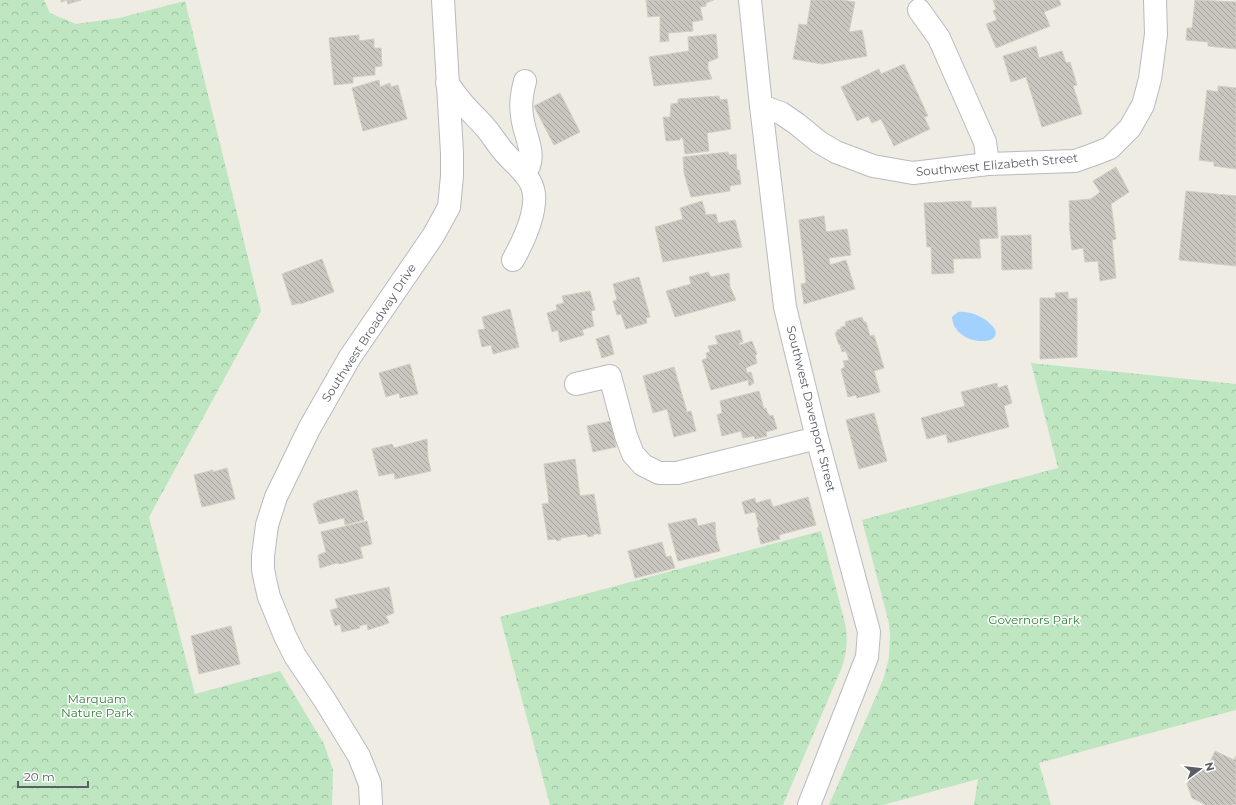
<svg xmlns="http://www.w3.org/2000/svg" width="1236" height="805" viewBox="0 0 1236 805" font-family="Montserrat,sans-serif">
	<defs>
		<pattern id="forest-crowns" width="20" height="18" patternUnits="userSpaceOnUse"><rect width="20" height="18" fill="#bee6c1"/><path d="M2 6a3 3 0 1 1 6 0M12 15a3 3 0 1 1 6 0" fill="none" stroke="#9dbea0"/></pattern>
		<pattern id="building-back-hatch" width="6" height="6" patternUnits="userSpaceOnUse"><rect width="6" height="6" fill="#c9c6c0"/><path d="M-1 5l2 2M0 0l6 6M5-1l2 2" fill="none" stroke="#a6a4a0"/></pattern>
	</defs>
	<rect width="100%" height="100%" fill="#eeece3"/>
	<!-- forest -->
	<g fill="url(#forest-crowns)">
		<polygon points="0,0 44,0 50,13 76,24 119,18 185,1 261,311 149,517 195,694 280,671 324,744 333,770 332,805 0,805"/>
		<polygon points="1031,363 1236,384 1236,710 1039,763 1051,805 974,805 978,779 883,805 829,805 883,680 889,658 890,634 889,623 862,520 1058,468"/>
		<path d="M 821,531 L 845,623 C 848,638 847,652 842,667 L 783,805 L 550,805 L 500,617 Z"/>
	</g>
	<!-- water -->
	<path fill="#a2d0ff" d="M 958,312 C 968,311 979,315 987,321 C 989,323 992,325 994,328 C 1006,347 954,347 952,317 Z"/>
	<!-- building -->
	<g fill="url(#building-back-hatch)" stroke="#d3cec1">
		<polygon points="61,0 81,0 68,4 67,0 61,2"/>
		<polygon points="646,0 714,0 706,3 706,6 700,7 703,20 692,22 693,31 668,33 669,41 660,42 660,16 648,17"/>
		<polygon points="811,0 841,0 855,2 849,32 862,30 867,56 822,64 793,59 799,24 807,25"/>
		<polygon points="993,0 1059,0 1061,5 1044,12 1050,26 996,48 986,24 997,20 993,11 996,9"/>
		<polygon points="1195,0 1236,2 1236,49 1208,46 1208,42 1186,40 1187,28 1192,28"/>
		<polygon points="716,34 718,58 708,62 708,69 712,79 654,86 649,57 689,51 688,37"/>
		<polygon points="359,35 359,41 374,39 374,48 381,48 382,66 375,67 375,75 353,77 353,83 334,85 329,38"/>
		<polygon points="1036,46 1039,58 1062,51 1066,63 1070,62 1077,85 1073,86 1082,114 1042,127 1026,77 1011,82 1003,56"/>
		<polygon points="904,64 928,116 924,117 930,129 894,146 881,119 872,123 868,116 857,121 841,87 879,69 881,74"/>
		<polygon points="379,80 380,87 390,83 391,87 398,85 407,119 363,131 352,88"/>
		<polygon points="1218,86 1236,88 1236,169 1214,166 1214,162 1199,160 1207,90 1218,92"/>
		<polygon points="560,93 580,132 554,145 534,106"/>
		<polygon points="719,96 720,100 727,99 731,129 707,133 709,151 685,154 683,138 680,138 680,140 666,141 663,117 670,117 671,104 678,103 678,99"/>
		<polygon points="728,152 729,155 736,154 737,170 739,170 741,184 730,186 730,191 691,197 684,173 683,157"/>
		<polygon points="1116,167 1129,192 1111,204 1116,239 1112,240 1116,278 1100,281 1098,261 1085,262 1083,248 1072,250 1069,223 1070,223 1069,201 1091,199 1100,192 1093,181"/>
		<polygon points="1186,191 1236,196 1236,266 1179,260"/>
		<polygon points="702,201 706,215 716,214 718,223 735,220 742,247 663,262 655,227 683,219 680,208"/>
		<polygon points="971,201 971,208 996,207 998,238 979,239 981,258 953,259 954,273 932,274 931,247 927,247 924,203"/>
		<polygon points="824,216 826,232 847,229 851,255 829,258 830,265 846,260 855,289 804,304 801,284 806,283 799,220"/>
		<polygon points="1031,235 1032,269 1002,270 1001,236"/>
		<polygon points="322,259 334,292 300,304 300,303 292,305 282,274"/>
		<polygon points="708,272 711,277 729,273 730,287 736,300 675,317 666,291 691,284 689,277"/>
		<polygon points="639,277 650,317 646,318 647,323 626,329 621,314 617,315 613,301 617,300 613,284"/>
		<polygon points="590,291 595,310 591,311 594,326 582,330 584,335 560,342 558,330 552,332 547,313 557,310 556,305 564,303 562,296"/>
		<polygon points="1068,292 1068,299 1077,298 1077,357 1040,359 1040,298 1056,298 1055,293"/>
		<polygon points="510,309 519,347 493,354 491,345 482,347 478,330 485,329 482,317"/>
		<polygon points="862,317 864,322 866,322 870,336 874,335 884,368 874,371 880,392 857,398 856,395 848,397 841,369 845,367 843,361 849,360 846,351 842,352 840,344 839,345 835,333 837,332 837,330 841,329 841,327 846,326 845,322"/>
		<polygon points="740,330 743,342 739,343 740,345 752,341 757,354 755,355 757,363 746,368 747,373 751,372 754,383 749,386 748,380 711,390 702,360 707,358 706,353 710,352 708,346 718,344 715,336"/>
		<polygon points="609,335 614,354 602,358 596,339"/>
		<polygon points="410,364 418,394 400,398 399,393 386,397 379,373"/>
		<polygon points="674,367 687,412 691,411 696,431 674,437 667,409 653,413 643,376"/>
		<polygon points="997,383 998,388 1007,385 1012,403 1004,406 1009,427 948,443 946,434 927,439 921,418 965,406 961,392"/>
		<polygon points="759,391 764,409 766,408 767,412 770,416 773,415 777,429 766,432 767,436 755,439 754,436 743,438 741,431 722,436 717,415 722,413 720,401"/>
		<polygon points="874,413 887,461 859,469 846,420"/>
		<polygon points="611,421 616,447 593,452 587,426"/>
		<polygon points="427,439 428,458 431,471 395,479 394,473 379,476 372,449 392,444 394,448"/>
		<polygon points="575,459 580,496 594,494 601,534 594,534 593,536 588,537 586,534 561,538 561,540 557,541 555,539 548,540 542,504 549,503 544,464"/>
		<polygon points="227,468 235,499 202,507 194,475 213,470 213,472"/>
		<polygon points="357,490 364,520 345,525 344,518 319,524 313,504 317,502 317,501"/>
		<polygon points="808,497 816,525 779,535 780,539 761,544 757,528 759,527 755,512 745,514 742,502 755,498 756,503 770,499 773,507"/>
		<polygon points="696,518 698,526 715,522 716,537 720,551 678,561 668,524"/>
		<polygon points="367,521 372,544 360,547 363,558 340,564 337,563 320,568 318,555 326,552 321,532"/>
		<polygon points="662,542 666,557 671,556 675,568 635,578 628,551"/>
		<polygon points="389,587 394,613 386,616 389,623 368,630 367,624 359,626 360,628 342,632 340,624 335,626 330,610 338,608 335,599"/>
		<polygon points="231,626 240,664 199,674 191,636"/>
		<polygon points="1215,751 1234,760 1236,756 1236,805 1206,805 1192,798 1187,784 1196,766 1206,771"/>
	</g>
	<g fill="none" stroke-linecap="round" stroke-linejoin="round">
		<defs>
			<g id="minor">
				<polyline points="750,0 761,106 785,307 817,438 869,632 867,657 809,805"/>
				<polyline points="919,10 939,38 985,142 988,164"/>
				<path d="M 447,83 C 452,89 456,95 460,100 C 468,110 477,118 485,127 C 492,135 497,144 504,152 C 515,165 532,176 534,194 C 536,215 523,242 513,260"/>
				<polyline points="761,106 781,113 797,124 819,142 836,152 873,166 913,173 988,164 1075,161 1092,155 1110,148 1130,128 1143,105 1150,79 1156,34 1155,0"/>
				<path d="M 523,170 L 529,166 C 535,150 523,132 522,115 C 520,103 522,92 525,81"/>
				<polyline points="576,384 610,376 626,436 633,454 643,465 659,473 677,473 817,438"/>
				<polyline points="371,805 370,784 359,756 324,699 295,656 285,636 269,597 265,580 263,569 263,556 267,525 276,497 309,429 350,357 433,236 449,207 452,176 452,153 443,0"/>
			</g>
		</defs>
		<!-- minor casing -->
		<use href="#minor" stroke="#b8babf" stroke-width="24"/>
		<!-- minor -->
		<use href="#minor" stroke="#fff" stroke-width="22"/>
	</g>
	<g text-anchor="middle" stroke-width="3" stroke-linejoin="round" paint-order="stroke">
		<!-- street labels -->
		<g font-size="12" fill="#5b5e64" stroke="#fff">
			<text transform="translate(997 165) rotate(-5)" y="4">Southwest Elizabeth Street</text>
			<text transform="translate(369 333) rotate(-57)" y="4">Southwest Broadway Drive</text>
			<text transform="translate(811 409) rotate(76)" y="4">Southwest Davenport Street</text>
		</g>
		<!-- park labels -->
		<g font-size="12" fill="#32843c" stroke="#fff">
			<text x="1034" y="624">Governors Park</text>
			<text x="97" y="703">Marquam<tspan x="97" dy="14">Nature Park</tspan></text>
		</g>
	</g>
	<!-- north arrow -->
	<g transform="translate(1200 769) rotate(75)" stroke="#ffffff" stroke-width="3" paint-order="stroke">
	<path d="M0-3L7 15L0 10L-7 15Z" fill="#5b5e64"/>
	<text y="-6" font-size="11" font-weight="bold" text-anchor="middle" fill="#5b5e64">N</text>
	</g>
	<!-- scale -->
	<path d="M18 781v6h70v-6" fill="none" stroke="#5b5e64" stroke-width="2"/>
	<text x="24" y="781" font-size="12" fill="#5b5e64" stroke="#ffffff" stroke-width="3" paint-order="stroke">20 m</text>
</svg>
